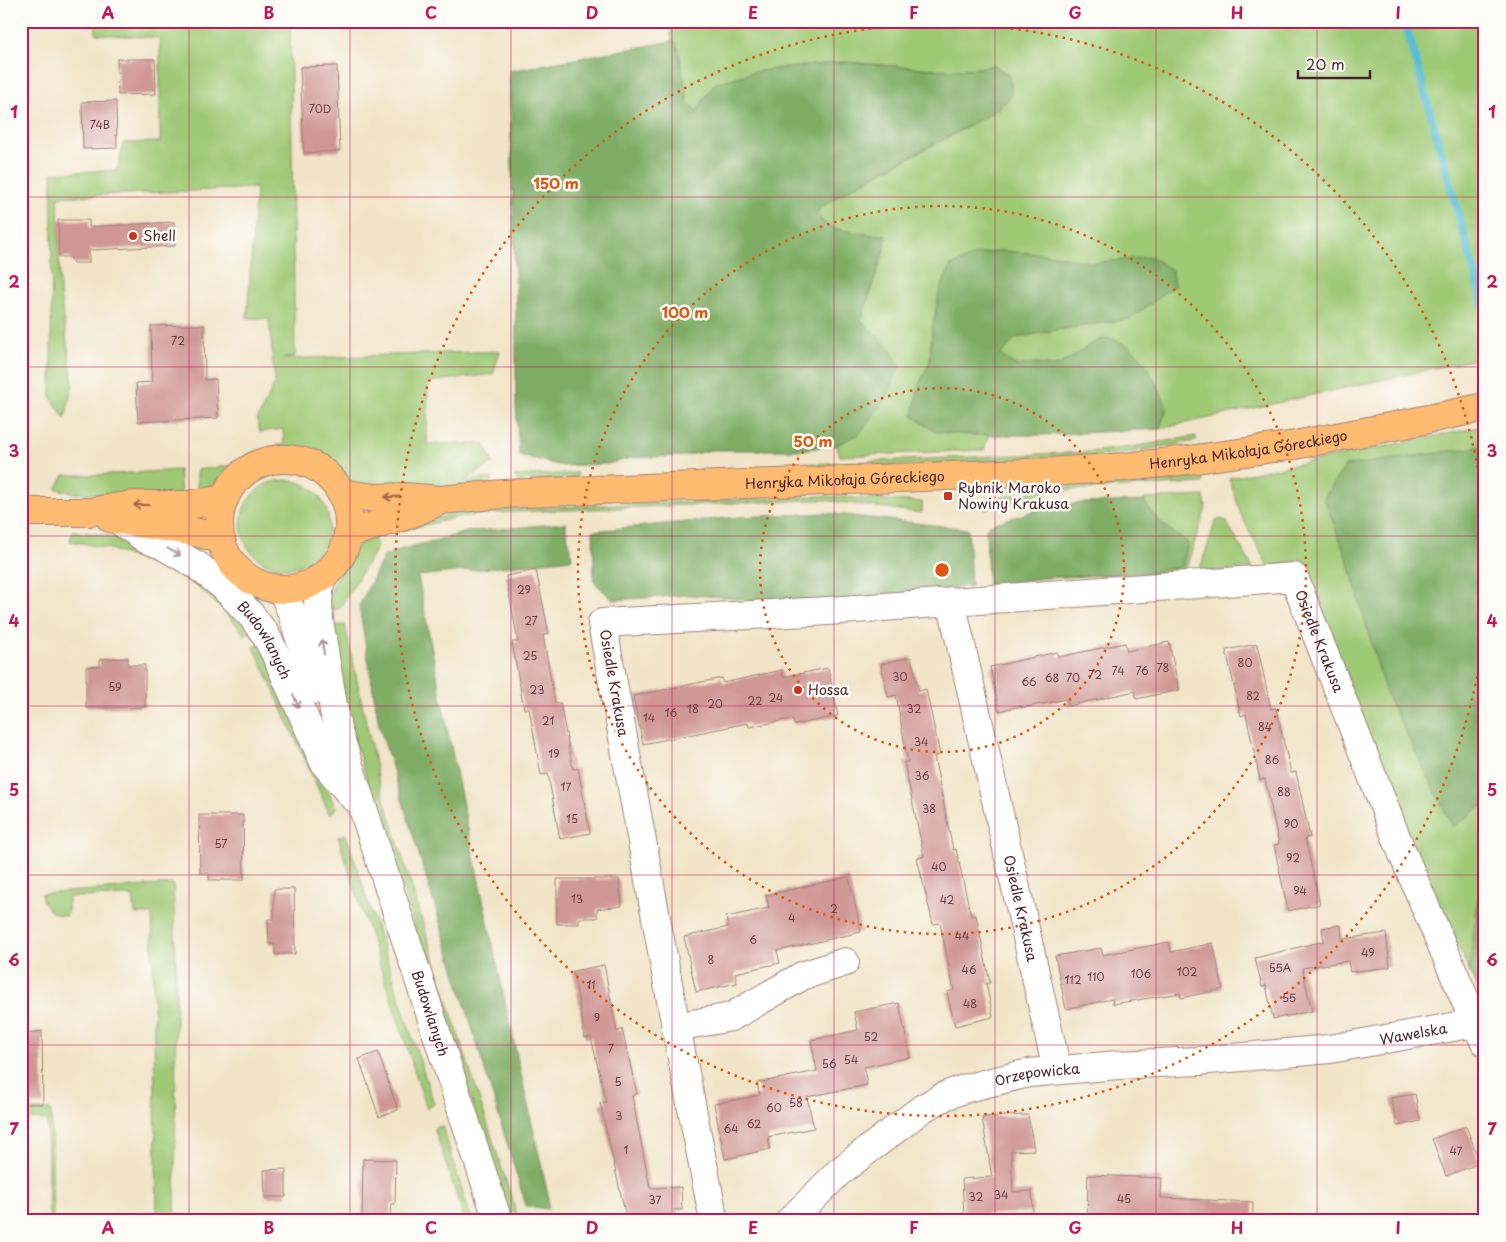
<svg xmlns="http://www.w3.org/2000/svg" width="1506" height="1242" viewBox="0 0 1506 1242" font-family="'Playpen Sans',sans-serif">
	<rect width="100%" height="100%" fill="#fdfcf7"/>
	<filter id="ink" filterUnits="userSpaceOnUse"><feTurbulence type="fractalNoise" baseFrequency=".02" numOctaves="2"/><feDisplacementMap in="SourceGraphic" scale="10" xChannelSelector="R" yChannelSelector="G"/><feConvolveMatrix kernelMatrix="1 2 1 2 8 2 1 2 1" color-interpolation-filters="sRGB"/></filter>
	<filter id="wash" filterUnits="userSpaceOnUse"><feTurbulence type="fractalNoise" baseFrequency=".0096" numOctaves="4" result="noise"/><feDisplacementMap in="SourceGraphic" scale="20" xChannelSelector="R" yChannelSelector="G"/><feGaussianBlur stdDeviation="1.12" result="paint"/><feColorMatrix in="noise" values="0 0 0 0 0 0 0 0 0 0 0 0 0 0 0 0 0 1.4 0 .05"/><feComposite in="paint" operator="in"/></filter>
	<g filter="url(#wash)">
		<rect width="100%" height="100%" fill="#f1e4c8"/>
		<!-- green -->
		<g fill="#9fc975" stroke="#747450">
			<polygon points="95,21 290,21 295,356 283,359 500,351 493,374 428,382 427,444 484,444 493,463 464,481 493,478 491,483 439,488 359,486 342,477 328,464 315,457 308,454 286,450 277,445 284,445 283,429 260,432 257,420 275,383 269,319 247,318 256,188 58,197 60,294 73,383 65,419 51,397 52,173 118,170 123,143 160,142 160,38 96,34"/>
			<polygon points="669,21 1485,21 1485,357 1159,429 1167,408 1091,344 1077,355 1056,366 1036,364 1016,366 1000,355 1016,338 1050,331 1151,257 1093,263 1054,255 1000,251 976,255 951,266 940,289 932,330 930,362 919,385 970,435 989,434 984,450 840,456 836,445 859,434 890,350 861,320 884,250 886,236 868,235 841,230 825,225 812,203 826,204 851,188 969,126 994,65 979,68 945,70 844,62 775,69 754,72 714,84 697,111 688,103 677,44 672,41"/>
			<polygon points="1485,426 1485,1006 1385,780 1307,571 1298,562 1268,566 1242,517 1229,478"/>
			<polygon points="1196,436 1196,441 1132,452 1090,457 809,469 808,464 1089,452 1132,447"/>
			<polygon points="235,465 235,470 215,488 197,495 197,470"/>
			<polygon points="179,470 181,497 157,497 74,493 56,489 64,475 96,475"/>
			<polygon points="577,473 577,478 517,481 514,476"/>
			<polygon points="1202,478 1203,483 1047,491 985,510 985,500 1000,498 1051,487"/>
			<circle cx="285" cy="524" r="44"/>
			<polygon points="822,496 922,502 922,513 824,500 812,500 495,513 458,517 396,532 396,528 458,513 483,510"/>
			<path d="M 1204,496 L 1206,508 L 1184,574 L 1148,578 L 1146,573 L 1182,567 L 1188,544 C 1174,533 1149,517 1144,499 Z"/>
			<polygon points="1216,520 1225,520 1253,568 1199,572"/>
			<polygon points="73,531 102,535 129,541 174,560 166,569 107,548 70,541"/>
			<polygon points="374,535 377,547 339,609 327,610 334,582 338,575 359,545"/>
			<polygon points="186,568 252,629 245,635 226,613 198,587 180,577"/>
			<polygon points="345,625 379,782 441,981 519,1221 511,1221 346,715 326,626"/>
			<polygon points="260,643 336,808 330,815 254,647"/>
			<polygon points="346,834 434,1104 427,1109 338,837"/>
			<path d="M 173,884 L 176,963 L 175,1221 L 157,1221 L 152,914 L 135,914 L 133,896 L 68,897 L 68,913 L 66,916 C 52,915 43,907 41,894 Z"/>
			<polygon points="30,1110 50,1110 51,1111 53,1221 49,1221 47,1120 30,1119"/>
			<polygon points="442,1126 472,1221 465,1221 434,1128"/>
		</g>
		<!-- forest -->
		<g fill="#7fad66" stroke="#646648">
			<path d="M 672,41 L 677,44 L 688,103 L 697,111 L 714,84 L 754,72 L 775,69 L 844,62 L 945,70 L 979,68 L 994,65 L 1010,76 L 1012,96 L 994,112 L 851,188 L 826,204 L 815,213 C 818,216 822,222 826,225 C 838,232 872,235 886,235 L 884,250 L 861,320 L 890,350 L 900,365 L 887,397 L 859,434 L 836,445 L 800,450 L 712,450 L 684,456 L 631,458 L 607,464 L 562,466 L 519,455 L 516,404 L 516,306 L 509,71 Z"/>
			<path d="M 1000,251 L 1054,255 L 1093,263 L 1151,257 L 1172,270 L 1174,286 L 1130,319 L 1050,331 L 1016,338 L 1000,355 L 1016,366 C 1022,365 1029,364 1035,364 C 1042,364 1051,368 1058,365 C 1075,358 1087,343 1104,339 C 1108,338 1111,339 1115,340 C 1144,349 1156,383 1167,408 L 1159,429 L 1043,435 L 970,435 L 935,432 L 913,416 L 919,385 L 930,362 L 932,331 L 940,289 L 951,266 L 976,255 Z"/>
			<polygon points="1485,446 1485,804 1453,827 1385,691 1349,564 1324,498 1345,466"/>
			<path d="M 1144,501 C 1153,520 1172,531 1188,543 L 1182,567 L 1148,573 L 1045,578 L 988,585 L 986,528 L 992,524 L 1050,506 L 1083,503 Z"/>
			<polygon points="826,513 968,529 971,586 834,602 766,603 723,597 690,595 613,600 594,582 593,531 738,517"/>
			<path d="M 565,523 L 572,559 L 418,576 C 456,783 502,989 548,1195 L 548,1209 L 526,1206 L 442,929 L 379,725 L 359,606 L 384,556 L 402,549 L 467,532 Z"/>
			<polygon points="1485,881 1485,1006 1469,971 1478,899"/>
		</g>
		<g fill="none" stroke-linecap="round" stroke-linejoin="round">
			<!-- stream -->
			<polyline stroke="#58c0d6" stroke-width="8" points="1405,21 1485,310"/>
		</g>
		<g id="blocks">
			<!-- building -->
			<g fill="#d09895">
				<polygon points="117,59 155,59 156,94 118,95"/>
				<polygon points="337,66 340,151 304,153 300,67"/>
				<polygon points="116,101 117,148 83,149 82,102"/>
				<polygon points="58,220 89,220 89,227 174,222 175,246 89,250 89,263 73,263 70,257 59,257"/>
				<polygon points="204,325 205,380 216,379 218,418 138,422 136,383 152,382 151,326"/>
				<polygon points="536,570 549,634 543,635 555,703 560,703 573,769 578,768 590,833 560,839 548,774 541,775 529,708 524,709 512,642 518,642 506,576"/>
				<polygon points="1169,642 1179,690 1136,699 1135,691 1068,706 1067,699 1021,708 1021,706 999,711 990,667 1057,652 1058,657 1125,643 1127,651"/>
				<polygon points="1257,644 1271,709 1276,708 1291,773 1296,772 1310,837 1305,838 1320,904 1288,911 1274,845 1279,844 1265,779 1260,780 1246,714 1241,716 1226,650"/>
				<polygon points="911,657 919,691 926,689 940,755 934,756 953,850 956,849 971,916 976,915 990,983 986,983 993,1017 955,1026 947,992 954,990 940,923 933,924 917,858 924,856 904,762 908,762 896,695 888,697 881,664"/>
				<polygon points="128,658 128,665 145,665 145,707 86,708 86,667 100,666 100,659"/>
				<polygon points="828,668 838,716 794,725 792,719 749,727 748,723 643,744 633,696 722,678 723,683 782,670 783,677"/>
				<polygon points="199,815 243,815 244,880 209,880 209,873 200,873"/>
				<polygon points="849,877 861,932 777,951 780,963 735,973 737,983 696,992 684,937 728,927 726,917 769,908 766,895"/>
				<polygon points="557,879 619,879 622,906 597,909 597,918 579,918 579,924 557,924"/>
				<polygon points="274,889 294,889 295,954 275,954 275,944 269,944 268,919 274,919"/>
				<polygon points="1341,925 1342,939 1386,933 1390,967 1350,972 1348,961 1302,968 1312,1011 1273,1019 1266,985 1262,987 1255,958 1324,941 1322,928"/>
				<polygon points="1169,942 1171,952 1213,943 1223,989 1181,998 1180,993 1113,1004 1112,999 1066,1009 1055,956 1101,948 1103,955"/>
				<polygon points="604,965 617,1032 622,1029 637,1094 632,1096 650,1188 681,1187 682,1210 674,1210 674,1221 627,1221 600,1103 606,1102 591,1037 585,1038 573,971"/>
				<polygon points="899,1003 910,1057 864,1067 867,1085 807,1097 814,1128 768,1137 770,1149 725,1159 714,1104 760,1095 757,1083 817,1071 811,1040 858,1030 854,1012"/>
				<polygon points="42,1031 43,1104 21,1104 21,1034"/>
				<polygon points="378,1052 398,1110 379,1117 359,1059"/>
				<polygon points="1415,1094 1420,1121 1397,1126 1391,1098"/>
				<polygon points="1028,1115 1034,1150 1011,1151 1013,1192 1032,1191 1033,1212 964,1216 962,1179 992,1177 982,1117"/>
				<polygon points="1466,1126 1480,1163 1446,1176 1432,1139"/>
				<polygon points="363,1159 396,1160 395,1204 391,1204 390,1221 362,1221"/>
				<polygon points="286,1169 286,1197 265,1197 264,1170"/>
				<polygon points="1088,1175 1162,1178 1161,1198 1253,1202 1253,1221 1087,1221"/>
			</g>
		</g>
	</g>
	<g filter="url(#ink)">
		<use href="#blocks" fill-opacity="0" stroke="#9e827a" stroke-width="1"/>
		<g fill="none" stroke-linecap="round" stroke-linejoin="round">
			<defs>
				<g id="minor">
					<path id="s1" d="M 117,519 L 146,539 L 162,545 L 198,566 L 223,586 L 251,615 L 265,634 L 275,653 L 325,764 L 353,797"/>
					<path id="s2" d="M 321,578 L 318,600 L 319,620 L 337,729 L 498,1221"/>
					<polyline points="282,589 292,613 316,690"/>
					<path id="s3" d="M 951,601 L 1057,1070"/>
					<polyline points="676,1027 731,1017 802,976 845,962"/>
					<path id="s4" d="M 714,1221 L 676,1027 L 602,623 L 828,611 L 1294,577 L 1402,852 L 1475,1023"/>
					<path id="s5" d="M 790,1221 L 839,1172 L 923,1108 L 947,1095 L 967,1088 L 1029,1073 L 1118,1065 L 1198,1061 L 1330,1049 L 1475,1023 L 1485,1042"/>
				</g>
				<g id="major">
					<circle cx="284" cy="524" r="65"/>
					<path id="s6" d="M 341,493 L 374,498 L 405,497 L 440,500 L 504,494 L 571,491 L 1049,472 L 1125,467 L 1189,460 L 1295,445 L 1400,425 L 1485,407"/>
					<polyline points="21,512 89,512 132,505 188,505 224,499"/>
					<path d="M 110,518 C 147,527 185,526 221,540"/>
					<polyline points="348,534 408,515 439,501"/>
				</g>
			</defs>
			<!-- minor casing -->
			<use href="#minor" stroke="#9e827a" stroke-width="30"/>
			<!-- major casing -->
			<use href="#major" stroke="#9e827a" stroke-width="30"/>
			<!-- minor -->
			<use href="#minor" stroke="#fff" stroke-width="28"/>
			<!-- major -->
			<use href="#major" stroke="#febb71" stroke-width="28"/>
		</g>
		<!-- one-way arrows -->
		<defs><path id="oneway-shaft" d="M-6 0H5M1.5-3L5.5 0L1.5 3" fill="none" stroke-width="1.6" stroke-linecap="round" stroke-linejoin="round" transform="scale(1.25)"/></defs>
		<g stroke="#9b654a">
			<use href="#oneway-shaft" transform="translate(392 497) rotate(177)"/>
			<use href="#oneway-shaft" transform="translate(141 505) rotate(-180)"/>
		</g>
		<g stroke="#ae9aa0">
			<use href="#oneway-shaft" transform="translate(174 552) rotate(28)"/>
			<use href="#oneway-shaft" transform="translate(323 647) rotate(-98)"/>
			<use href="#oneway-shaft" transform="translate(296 701) rotate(67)"/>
		</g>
	</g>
	<!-- grid -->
	<path fill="none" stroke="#c2185b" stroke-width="1" stroke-opacity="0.55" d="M 189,21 L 189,1221M 350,21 L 350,1221M 511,21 L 511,1221M 672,21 L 672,1221M 834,21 L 834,1221M 995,21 L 995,1221M 1156,21 L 1156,1221M 1317,21 L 1317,1221M 21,197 L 1485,197M 21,367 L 1485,367M 21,536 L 1485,536M 21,706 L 1485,706M 21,875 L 1485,875M 21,1045 L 1485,1045"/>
	<!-- distance rings -->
	<g fill="none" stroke="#e0560e" stroke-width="2.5" stroke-dasharray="2.5 5">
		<circle cx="942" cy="570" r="182"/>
		<circle cx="942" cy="570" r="364"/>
		<path d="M1484 632A546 546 0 1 1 1484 508"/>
	</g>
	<!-- markers -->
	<g fill="#c8321e" stroke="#fdfcf7" stroke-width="2">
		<circle cx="133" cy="236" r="5"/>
		<rect x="943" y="491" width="10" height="10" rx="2.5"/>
		<circle cx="798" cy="690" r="5"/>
	</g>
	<g text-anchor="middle" stroke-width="5" stroke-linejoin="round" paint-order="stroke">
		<!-- number labels -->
		<g font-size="11" fill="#6c3d46">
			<text x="320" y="113">70D</text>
			<text x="100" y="129">74B</text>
			<text x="178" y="345">72</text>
			<text x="524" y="594">29</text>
			<text x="531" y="625">27</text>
			<text x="530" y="660">25</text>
			<text x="1245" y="667">80</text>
			<text x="1163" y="672">78</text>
			<text x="1118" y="675">74</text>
			<text x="1142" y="675">76</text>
			<text x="1095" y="679">72</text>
			<text x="900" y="681">30</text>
			<text x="1052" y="682">68</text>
			<text x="1073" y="682">70</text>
			<text x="1029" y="686">66</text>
			<text x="115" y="691">59</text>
			<text x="537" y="694">23</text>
			<text x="1253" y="700">82</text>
			<text x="776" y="702">24</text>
			<text x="755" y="705">22</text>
			<text x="715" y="708">20</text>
			<text x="693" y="713">18</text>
			<text x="914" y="713">32</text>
			<text x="671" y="717">16</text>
			<text x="649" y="722">14</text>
			<text x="548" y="725">21</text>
			<text x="1265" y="731">84</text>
			<text x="921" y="746">34</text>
			<text x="554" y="758">19</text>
			<text x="1272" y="764">86</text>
			<text x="922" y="780">36</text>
			<text x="566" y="791">17</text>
			<text x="1284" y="796">88</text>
			<text x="929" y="813">38</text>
			<text x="572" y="823">15</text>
			<text x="1291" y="828">90</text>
			<text x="221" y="848">57</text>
			<text x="1293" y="862">92</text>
			<text x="939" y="871">40</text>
			<text x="1300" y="895">94</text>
			<text x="577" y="903">13</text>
			<text x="947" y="904">42</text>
			<text x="834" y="913">2</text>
			<text x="792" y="922">4</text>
			<text x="962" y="940">44</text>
			<text x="753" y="944">6</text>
			<text x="1368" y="957">49</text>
			<text x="711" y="964">8</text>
			<text x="1280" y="972">55A</text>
			<text x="969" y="974">46</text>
			<text x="1187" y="976">102</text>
			<text x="1141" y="978">106</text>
			<text x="1096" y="981">110</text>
			<text x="1073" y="984">112</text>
			<text x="591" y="989">11</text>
			<text x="1289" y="1002">55</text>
			<text x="970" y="1008">48</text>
			<text x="597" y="1022">9</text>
			<text x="871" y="1041">52</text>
			<text x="611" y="1053">7</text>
			<text x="851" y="1064">54</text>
			<text x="829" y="1068">56</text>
			<text x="618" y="1086">5</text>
			<text x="796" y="1107">58</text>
			<text x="774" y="1112">60</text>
			<text x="619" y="1120">3</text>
			<text x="754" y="1128">62</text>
			<text x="731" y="1133">64</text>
			<text x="626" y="1154">1</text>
			<text x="1456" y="1155">47</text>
			<text x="1001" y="1199">34</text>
			<text x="976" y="1201">32</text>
			<text x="1124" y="1203">45</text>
			<text x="655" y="1204">37</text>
		</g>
		<!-- poi labels -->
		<g font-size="14" fill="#4a1f2b" stroke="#fdfcf7" text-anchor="start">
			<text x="143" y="241">Shell</text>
			<text x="958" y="493">Rybnik Maroko<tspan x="958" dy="16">Nowiny Krakusa</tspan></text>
			<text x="808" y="695">Hossa</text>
		</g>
		<!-- street labels -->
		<g font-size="14" fill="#4a1f2b" stroke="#fdfcf7">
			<text dy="5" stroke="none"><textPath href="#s6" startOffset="910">Henryka Mikołaja Góreckiego</textPath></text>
			<text dy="5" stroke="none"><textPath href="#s6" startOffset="505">Henryka Mikołaja Góreckiego</textPath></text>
			<text dy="5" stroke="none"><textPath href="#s4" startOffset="1371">Osiedle Krakusa</textPath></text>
			<text dy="5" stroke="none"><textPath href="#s1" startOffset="195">Budowlanych</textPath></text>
			<text transform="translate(614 683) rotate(80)" y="5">Osiedle Krakusa</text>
			<text dy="5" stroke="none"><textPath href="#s3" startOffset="315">Osiedle Krakusa</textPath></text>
			<text dy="5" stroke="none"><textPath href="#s2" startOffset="452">Budowlanych</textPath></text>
			<text dy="5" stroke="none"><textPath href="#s5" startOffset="674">Wawelska</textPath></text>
			<text dy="5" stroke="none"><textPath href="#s5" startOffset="295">Orzepowicka</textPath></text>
		</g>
	</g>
	<circle cx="942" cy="570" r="8" fill="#e0560e" stroke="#fdfcf7" stroke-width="2.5"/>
	<g font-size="15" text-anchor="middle" font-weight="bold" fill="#e0560e" stroke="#fdfcf7" stroke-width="5" stroke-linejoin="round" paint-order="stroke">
		<text x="556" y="189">150 m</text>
		<text x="685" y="318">100 m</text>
		<text x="813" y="447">50 m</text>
	</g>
	<!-- margin -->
	<rect width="1506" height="1242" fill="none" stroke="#fdfcf7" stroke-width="55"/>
	<!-- scale -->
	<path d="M1298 70v8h72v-8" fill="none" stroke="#4a1f2b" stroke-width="2.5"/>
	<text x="1306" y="70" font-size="15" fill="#4a1f2b" stroke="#fdfcf7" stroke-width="4" paint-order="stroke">20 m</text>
	<rect x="28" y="28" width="1450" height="1186" fill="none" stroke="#c2185b" stroke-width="2"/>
	<g font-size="16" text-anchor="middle" font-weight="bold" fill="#c2185b">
		<text x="108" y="19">A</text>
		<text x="269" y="19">B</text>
		<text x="431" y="19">C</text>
		<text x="592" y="19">D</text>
		<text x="753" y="19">E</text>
		<text x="914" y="19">F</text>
		<text x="1075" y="19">G</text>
		<text x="1237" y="19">H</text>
		<text x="1398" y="19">I</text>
		<text x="14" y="118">1</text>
		<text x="1492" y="118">1</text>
		<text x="14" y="288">2</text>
		<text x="1492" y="288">2</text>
		<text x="14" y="457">3</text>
		<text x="1492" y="457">3</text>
		<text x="14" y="627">4</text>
		<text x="1492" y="627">4</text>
		<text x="14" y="796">5</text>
		<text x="1492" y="796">5</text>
		<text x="14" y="966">6</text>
		<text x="1492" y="966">6</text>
		<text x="14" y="1135">7</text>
		<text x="1492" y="1135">7</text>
		<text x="108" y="1234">A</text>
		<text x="269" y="1234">B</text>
		<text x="431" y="1234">C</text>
		<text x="592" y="1234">D</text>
		<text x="753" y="1234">E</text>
		<text x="914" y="1234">F</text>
		<text x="1075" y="1234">G</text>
		<text x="1237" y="1234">H</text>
		<text x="1398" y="1234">I</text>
	</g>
</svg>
